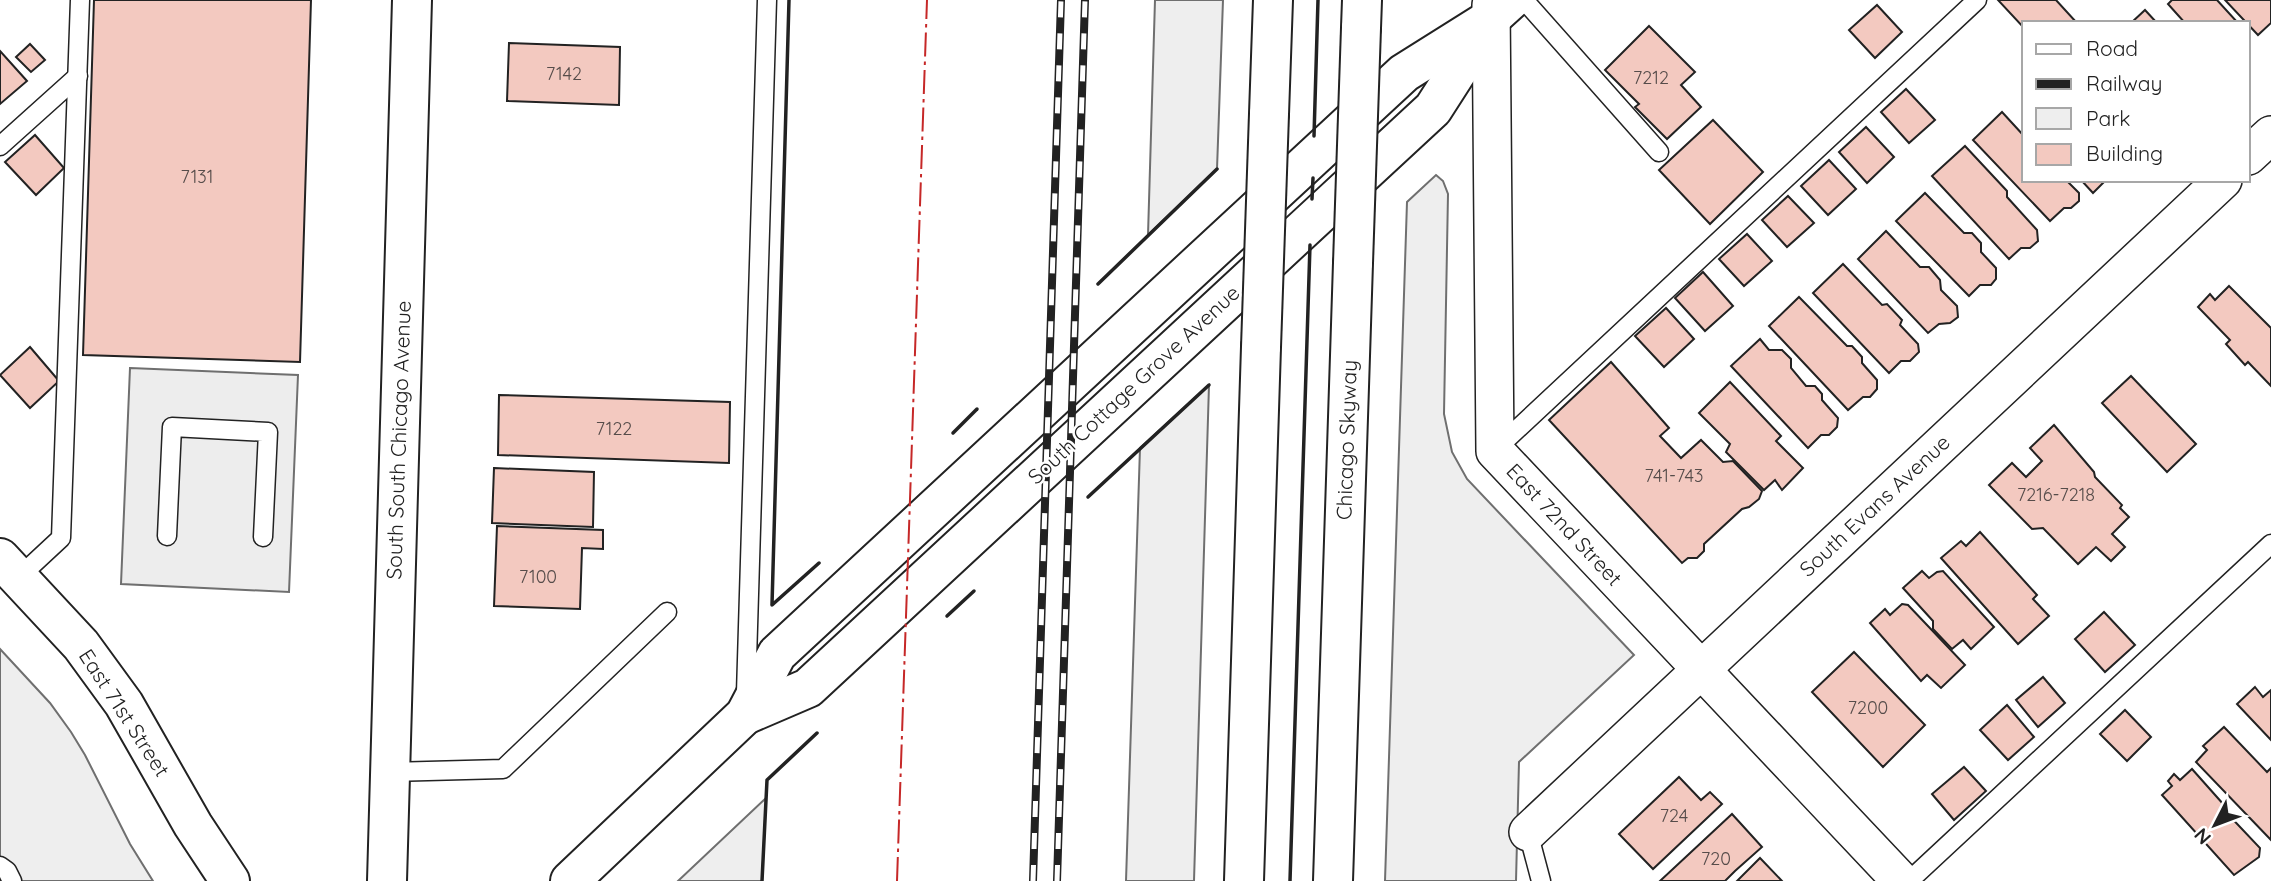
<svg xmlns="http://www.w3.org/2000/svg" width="2271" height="881" viewBox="0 0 2271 881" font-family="Quicksand,sans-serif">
	<rect width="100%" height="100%" fill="#fff"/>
	<!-- green -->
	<g fill="#eee" stroke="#6f6f6f" stroke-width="2">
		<polygon points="1155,0 1223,0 1217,169 1148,235"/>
		<polygon points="1436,175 1443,181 1448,194 1444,414 1452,452 1467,479 1634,655 1519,762 1516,881 1385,881 1407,202"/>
		<polygon points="1209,385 1194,881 1126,881 1140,448"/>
		<polygon points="0,649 50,703 71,732 85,755 130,844 153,881 0,881"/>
		<polygon points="766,798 762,881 678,881"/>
	</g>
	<!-- parking -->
	<polygon fill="#ededed" stroke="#6f6f6f" stroke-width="2" points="130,368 298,375 289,592 121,584"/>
	<!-- building -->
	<g fill="#f3c9c0" stroke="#222" stroke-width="2">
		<polygon points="94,0 311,0 300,362 83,355"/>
		<polygon points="1998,0 2056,0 2077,23 2024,23 2024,28"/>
		<polygon points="2172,0 2217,0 2238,23 2185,23 2168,4"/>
		<polygon points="2225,0 2271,0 2271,23 2258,35"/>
		<polygon points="1877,5 1902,32 1875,58 1849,30"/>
		<polygon points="2145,10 2157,23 2131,23"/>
		<polygon points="1649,26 1695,72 1681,85 1701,107 1667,139 1635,107 1639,104 1605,70"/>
		<polygon points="509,43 620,47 619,105 507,101"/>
		<polygon points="30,44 45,60 31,72 16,57"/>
		<polygon points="0,51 27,81 0,104"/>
		<polygon points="1906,89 1935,120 1909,143 1881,112"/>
		<polygon points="2002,112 2024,136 2024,180 2066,180 2079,193 2079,201 2071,208 2064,208 2050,221 1973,140"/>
		<polygon points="1713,120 1763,172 1710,224 1659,170"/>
		<polygon points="1866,127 1894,157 1867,183 1839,152"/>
		<polygon points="35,135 64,168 36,195 5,162"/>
		<polygon points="1965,146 2007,191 2007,197 2037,230 2038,241 2030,248 2021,248 2009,259 1932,176"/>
		<polygon points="1829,160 1856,189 1828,215 1801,186"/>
		<polygon points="2081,180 2106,180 2093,193"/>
		<polygon points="1925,193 1964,233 1972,233 1981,243 1981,252 1996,268 1996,279 1991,285 1980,285 1969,296 1896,221"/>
		<polygon points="1788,196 1814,223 1787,247 1762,220"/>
		<polygon points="1886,231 1920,267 1929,267 1940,280 1941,290 1957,306 1958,317 1950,323 1939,324 1928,333 1858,259"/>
		<polygon points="1747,234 1772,261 1744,286 1719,259"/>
		<polygon points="1843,264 1882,305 1887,304 1902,320 1900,325 1918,344 1919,352 1910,361 1901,361 1889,373 1813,293"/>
		<polygon points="1703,272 1733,306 1705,331 1675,298"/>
		<polygon points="2229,286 2271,328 2271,386 2248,362 2245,365 2226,344 2230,340 2198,307 2210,294 2215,300"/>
		<polygon points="1799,297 1847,346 1852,346 1862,357 1862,363 1877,380 1877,389 1870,397 1863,397 1848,410 1769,326"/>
		<polygon points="1666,308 1694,339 1664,367 1635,336"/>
		<polygon points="1760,339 1769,350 1782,350 1791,359 1791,368 1806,386 1815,386 1822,394 1822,400 1838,418 1837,427 1829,435 1821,435 1808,448 1731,366"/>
		<polygon points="30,347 59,381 30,408 0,375"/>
		<polygon points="1611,362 1669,428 1660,436 1681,458 1701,440 1723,462 1733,461 1762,491 1759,499 1749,507 1742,509 1704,544 1704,551 1697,558 1688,558 1682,563 1549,420"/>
		<polygon points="2131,376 2196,444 2167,472 2102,403"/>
		<polygon points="1730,382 1781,436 1776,441 1803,468 1782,490 1775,480 1764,490 1726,452 1730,444 1699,413"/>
		<polygon points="499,395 730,402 729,463 498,455"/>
		<polygon points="2054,425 2094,472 2095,477 2122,505 2120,508 2129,517 2112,534 2125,547 2111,561 2096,547 2078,564 2043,528 2032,529 1989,485 2012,463 2026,477 2042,461 2030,448"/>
		<polygon points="494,468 594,472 593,527 492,523"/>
		<polygon points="497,526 603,530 603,549 582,548 580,609 494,606"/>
		<polygon points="1980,532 2037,595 2033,599 2049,616 2018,644 1941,558 1961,541 1966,546"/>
		<polygon points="1922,571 1929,578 1937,572 1943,571 1994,627 1971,649 1963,640 1952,649 1933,629 1933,621 1903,588"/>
		<polygon points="1902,604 1908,605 1965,665 1941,688 1927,675 1921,681 1870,623 1885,609 1890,615"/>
		<polygon points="2104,612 2135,645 2105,672 2075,639"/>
		<polygon points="1854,652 1925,725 1883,767 1812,692"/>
		<polygon points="2043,677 2065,703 2038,727 2016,700"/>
		<polygon points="2255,687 2263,697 2271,690 2271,740 2237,704"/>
		<polygon points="2007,705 2034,737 2008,760 1980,730"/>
		<polygon points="2125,710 2151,737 2127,761 2100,734"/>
		<polygon points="2224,727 2267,772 2271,768 2271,840 2196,762 2207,750 2203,746"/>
		<polygon points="1964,767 1986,791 1954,820 1932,794"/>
		<polygon points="2192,769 2224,805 2224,810 2260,848 2259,857 2234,875 2162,795 2172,786 2168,781 2174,774 2180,780"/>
		<polygon points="1679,777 1701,800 1710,792 1722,804 1653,869 1619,834"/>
		<polygon points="1732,814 1762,847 1735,871 1725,881 1660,881"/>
		<polygon points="1760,858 1782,881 1737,881"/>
	</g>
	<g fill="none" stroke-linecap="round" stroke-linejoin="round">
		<defs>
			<g id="service">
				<polyline points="1524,0 1659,152"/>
				<polyline points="0,146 78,76"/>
				<polyline points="1496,449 1977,0"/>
				<polyline points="167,536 172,427 268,432 263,537"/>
				<polyline points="18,578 61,538 80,0"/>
				<polyline points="746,693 767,0"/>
				<polyline points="390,772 503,769 667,612"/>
				<polyline points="1528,832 1541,881"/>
				<polyline points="0,866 7,871 12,881"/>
				<polyline points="1909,881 2271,544"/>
			</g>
			<g id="minor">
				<polyline points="1491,5 1495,451 1901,881"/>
				<polyline points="2248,156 2271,135"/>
				<polyline points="1528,832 2223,180"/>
			</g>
			<g id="secondary">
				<polyline points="0,558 81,645 124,704 193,825 230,881"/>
				<polyline points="745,715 808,688 1433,109 1485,28"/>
				<polyline points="387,881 412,0"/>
				<polyline points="570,881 745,715 777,654 1404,73 1490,19 1511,0"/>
			</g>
			<g id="motorway">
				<polyline points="1361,28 1362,0"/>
				<polyline points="1269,114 1273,0"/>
				<polyline points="1244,881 1261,347"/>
				<polyline points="1333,881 1353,263"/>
			</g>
		</defs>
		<!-- service casing -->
		<use href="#service" stroke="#222" stroke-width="21"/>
		<!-- minor casing -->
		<use href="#minor" stroke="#222" stroke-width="40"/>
		<!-- secondary casing -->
		<use href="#secondary" stroke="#222" stroke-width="42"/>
		<!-- motorway casing -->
		<use href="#motorway" stroke="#222" stroke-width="42"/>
		<!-- service -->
		<use href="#service" stroke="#fff" stroke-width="18"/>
		<!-- minor -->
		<use href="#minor" stroke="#fff" stroke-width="37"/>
		<!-- secondary -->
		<use href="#secondary" stroke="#fff" stroke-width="38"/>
		<!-- motorway -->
		<use href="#motorway" stroke="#fff" stroke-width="38"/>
		<defs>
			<g id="rail">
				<polyline points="1033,881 1061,0"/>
				<polyline points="1057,881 1085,0"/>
			</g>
		</defs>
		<!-- rail casing -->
		<use href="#rail" stroke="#222" stroke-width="8"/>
		<!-- rail -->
		<use href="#rail" stroke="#fff" stroke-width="5" stroke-dasharray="16" stroke-linecap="butt"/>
		<defs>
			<g id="motorway-bridge">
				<polyline points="1353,263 1361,28"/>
				<polyline points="1261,347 1269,114"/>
			</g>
		</defs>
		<!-- motorway-bridge casing -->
		<use href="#motorway-bridge" stroke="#222" stroke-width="42" stroke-linecap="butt"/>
		<!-- motorway-bridge -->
		<use href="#motorway-bridge" stroke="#fff" stroke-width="38"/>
		<!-- wall -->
		<g stroke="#222" stroke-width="3.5">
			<polyline points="789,0 772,605 819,563"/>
			<polyline points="1314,136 1318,0"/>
			<polyline points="1312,199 1313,178"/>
			<polyline points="1098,284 1217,169"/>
			<polyline points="953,433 977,409"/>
			<polyline points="1088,497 1209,385"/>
			<polyline points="947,616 974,591"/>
			<polyline points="762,881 767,780 817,733"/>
			<polyline points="1290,881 1310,245"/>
		</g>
		<!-- power -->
		<polyline stroke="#c62828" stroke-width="2" stroke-dasharray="24 5 3.5 5" stroke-linecap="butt" points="897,881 927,0"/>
	</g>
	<g text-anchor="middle" stroke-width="5" stroke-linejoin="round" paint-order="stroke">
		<!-- number labels -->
		<g font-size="18" fill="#564c4a">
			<text x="564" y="80">7142</text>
			<text x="1651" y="84">7212</text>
			<text x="197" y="183">7131</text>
			<text x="614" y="435">7122</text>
			<text x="1674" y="482">741-743</text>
			<text x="2056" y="501">7216-7218</text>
			<text x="538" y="583">7100</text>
			<text x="1868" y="714">7200</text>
			<text x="1674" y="822">724</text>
			<text x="1716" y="865">720</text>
		</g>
		<!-- street labels -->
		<g font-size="21" fill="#222" stroke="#fff">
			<text transform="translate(1134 385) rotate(-43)" y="7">South Cottage Grove Avenue</text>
			<text transform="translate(399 440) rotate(-88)" y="7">South South Chicago Avenue</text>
			<text transform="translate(1347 440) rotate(-88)" y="7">Chicago Skyway</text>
			<text transform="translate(1875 506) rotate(-43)" y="7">South Evans Avenue</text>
			<text transform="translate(1564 525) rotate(47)" y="7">East 72nd Street</text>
			<text transform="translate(124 713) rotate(57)" y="7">East 71st Street</text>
		</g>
	</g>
	<!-- legend -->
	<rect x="2022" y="21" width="228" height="161" fill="#ffffff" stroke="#a7a7a7" stroke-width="2"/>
	<rect x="2036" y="44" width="35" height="10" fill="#ffffff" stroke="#a7a7a7" stroke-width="2"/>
	<text x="2086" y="56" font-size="21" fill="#222222">Road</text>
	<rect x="2036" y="79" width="35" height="10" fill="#222222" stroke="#a7a7a7" stroke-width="2"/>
	<text x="2086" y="91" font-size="21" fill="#222222">Railway</text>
	<rect x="2036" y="108" width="35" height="21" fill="#eeeeee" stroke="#a7a7a7" stroke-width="2"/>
	<text x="2086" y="126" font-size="21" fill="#222222">Park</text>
	<rect x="2036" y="144" width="35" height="21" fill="#f3c9c0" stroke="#a7a7a7" stroke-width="2"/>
	<text x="2086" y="161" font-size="21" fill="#222222">Building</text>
	<!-- north arrow -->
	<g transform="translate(2215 825) rotate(228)" stroke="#ffffff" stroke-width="5" paint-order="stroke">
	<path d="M0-5L12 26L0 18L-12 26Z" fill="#222222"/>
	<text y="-10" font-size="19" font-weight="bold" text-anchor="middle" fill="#222222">N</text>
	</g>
</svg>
